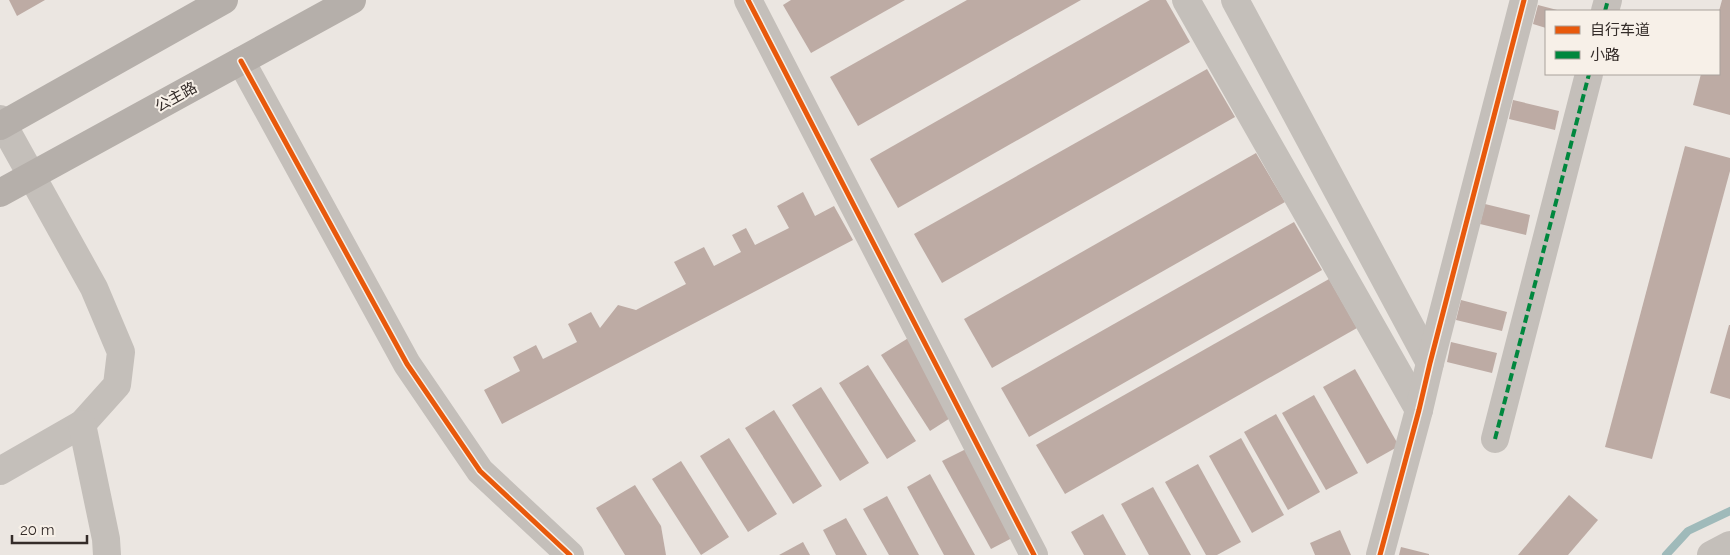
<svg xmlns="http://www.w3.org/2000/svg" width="1730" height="555" viewBox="0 0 1730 555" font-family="Raleway,'Noto Sans SC',sans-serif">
	<rect width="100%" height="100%" fill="#ebe6e1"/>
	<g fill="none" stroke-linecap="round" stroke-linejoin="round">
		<!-- stream -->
		<polyline stroke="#9fbaba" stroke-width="8" points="1666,555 1688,531 1730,511"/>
	</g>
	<!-- building -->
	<g fill="#bdaba4">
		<polygon points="9,0 45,0 17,16"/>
		<polygon points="791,0 905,0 811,53 783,5"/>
		<polygon points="967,0 1081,0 858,126 830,77"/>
		<polygon points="1150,0 1166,0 1190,42 898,208 870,159"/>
		<polygon points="1722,0 1730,0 1730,115 1693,105 1701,74 1719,74 1719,11"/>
		<polygon points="1538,5 1561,11 1546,11 1546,28 1533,24"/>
		<polygon points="1207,69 1235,117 942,283 914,234"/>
		<polygon points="1513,100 1559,111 1555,130 1509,119"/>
		<polygon points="1685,146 1730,158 1730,171 1652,459 1605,447"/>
		<polygon points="1256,153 1285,202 992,368 964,319"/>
		<polygon points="803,192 815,216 834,206 853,240 502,424 484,390 520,371 513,357 536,345 543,359 577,342 568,324 591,312 600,328 618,305 636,310 686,284 674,262 704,247 714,266 741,252 732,235 746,228 755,245 789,228 777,206"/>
		<polygon points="1485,204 1530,215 1526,235 1480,224"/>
		<polygon points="1294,222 1322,270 1029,437 1001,388"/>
		<polygon points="1329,279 1357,328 1065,494 1036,445"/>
		<polygon points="1461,300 1507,312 1502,331 1456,320"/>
		<polygon points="1729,325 1730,325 1730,399 1710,393"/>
		<polygon points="910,337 958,413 930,431 881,355"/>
		<polygon points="1451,342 1497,353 1492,373 1447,362"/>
		<polygon points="868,365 916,441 887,459 839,383"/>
		<polygon points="1355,369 1399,446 1367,464 1323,387"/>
		<polygon points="821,387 869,463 840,481 792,405"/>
		<polygon points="1314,395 1358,473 1326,490 1282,413"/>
		<polygon points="774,410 822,486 793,504 745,428"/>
		<polygon points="1276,414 1320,492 1288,510 1244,432"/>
		<polygon points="729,438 777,514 748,532 700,456"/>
		<polygon points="1241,438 1284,515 1252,533 1209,456"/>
		<polygon points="966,449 1014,537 991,549 942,461"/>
		<polygon points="681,461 729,537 701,555 652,479"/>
		<polygon points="1198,464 1241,542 1217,555 1206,555 1165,482"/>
		<polygon points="930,474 975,555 944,555 907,487"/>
		<polygon points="635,485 661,526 666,555 625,555 596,508"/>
		<polygon points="1153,487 1191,555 1149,555 1121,504"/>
		<polygon points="1569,495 1598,520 1568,555 1518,555"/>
		<polygon points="887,496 919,555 889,555 863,509"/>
		<polygon points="1103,514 1126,555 1084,555 1071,532"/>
		<polygon points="846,518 867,555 836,555 823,530"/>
		<polygon points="1340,530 1351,555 1315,555 1310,543"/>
		<polygon points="803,542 810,555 779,555"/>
		<polygon points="1401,547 1429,554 1429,555 1399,555"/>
	</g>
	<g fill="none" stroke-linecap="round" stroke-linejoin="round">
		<!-- street -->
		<g stroke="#c4bfba" stroke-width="28">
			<polyline points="748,0 1034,555"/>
			<polyline points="1186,0 1419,410"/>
			<polyline points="1235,0 1430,363"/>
			<polyline points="1605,11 1608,0"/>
			<polyline points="241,61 407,364 480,471 570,555"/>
			<polyline points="0,119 94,288 121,352 117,385 82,424 0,471"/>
			<polyline points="82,424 106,539 107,555"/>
			<polyline points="1495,439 1589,74"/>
			<polyline points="1380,555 1419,410 1430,363 1524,0"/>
			<polyline points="1711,555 1730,545"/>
		</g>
		<!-- secondary -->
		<g stroke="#b5afaa" stroke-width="28">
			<polyline points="0,126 224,0"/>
			<polyline points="0,193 352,0"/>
		</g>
		<!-- quiet -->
		<g stroke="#00873e" stroke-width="4" stroke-dasharray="8 4" stroke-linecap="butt">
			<polyline points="1605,11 1608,0"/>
			<polyline points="1495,439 1589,74"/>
		</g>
		<defs>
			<g id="cycleway">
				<polyline points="748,0 1034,555"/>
				<polyline points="241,61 407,364 480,471 570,555"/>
				<polyline points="1380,555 1419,410 1430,363 1524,0"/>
			</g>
		</defs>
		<!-- cycleway casing -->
		<use href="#cycleway" stroke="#f7f0e8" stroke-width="8"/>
		<!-- cycleway -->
		<use href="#cycleway" stroke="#e8590c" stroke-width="5"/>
	</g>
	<g text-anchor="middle" stroke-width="4" stroke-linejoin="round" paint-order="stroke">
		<!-- street labels -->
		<g font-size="15" fill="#342c29" stroke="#f7f0e8">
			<text transform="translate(176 97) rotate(-29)" y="5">公主路</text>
		</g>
	</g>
	<!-- legend -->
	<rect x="1545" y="10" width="175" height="65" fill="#f7f0e8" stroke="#a9a29c"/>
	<rect x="1555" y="26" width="25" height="8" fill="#e8590c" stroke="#a9a29c"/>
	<text x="1590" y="35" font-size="15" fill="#342c29">自行车道</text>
	<rect x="1555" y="51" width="25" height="8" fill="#00873e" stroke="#a9a29c"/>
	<text x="1590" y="60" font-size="15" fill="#342c29">小路</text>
	<!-- scale -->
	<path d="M12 535v8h75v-8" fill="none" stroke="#342c29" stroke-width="2.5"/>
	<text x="20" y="535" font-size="15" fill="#342c29" stroke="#f7f0e8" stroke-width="4" paint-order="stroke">20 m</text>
</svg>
